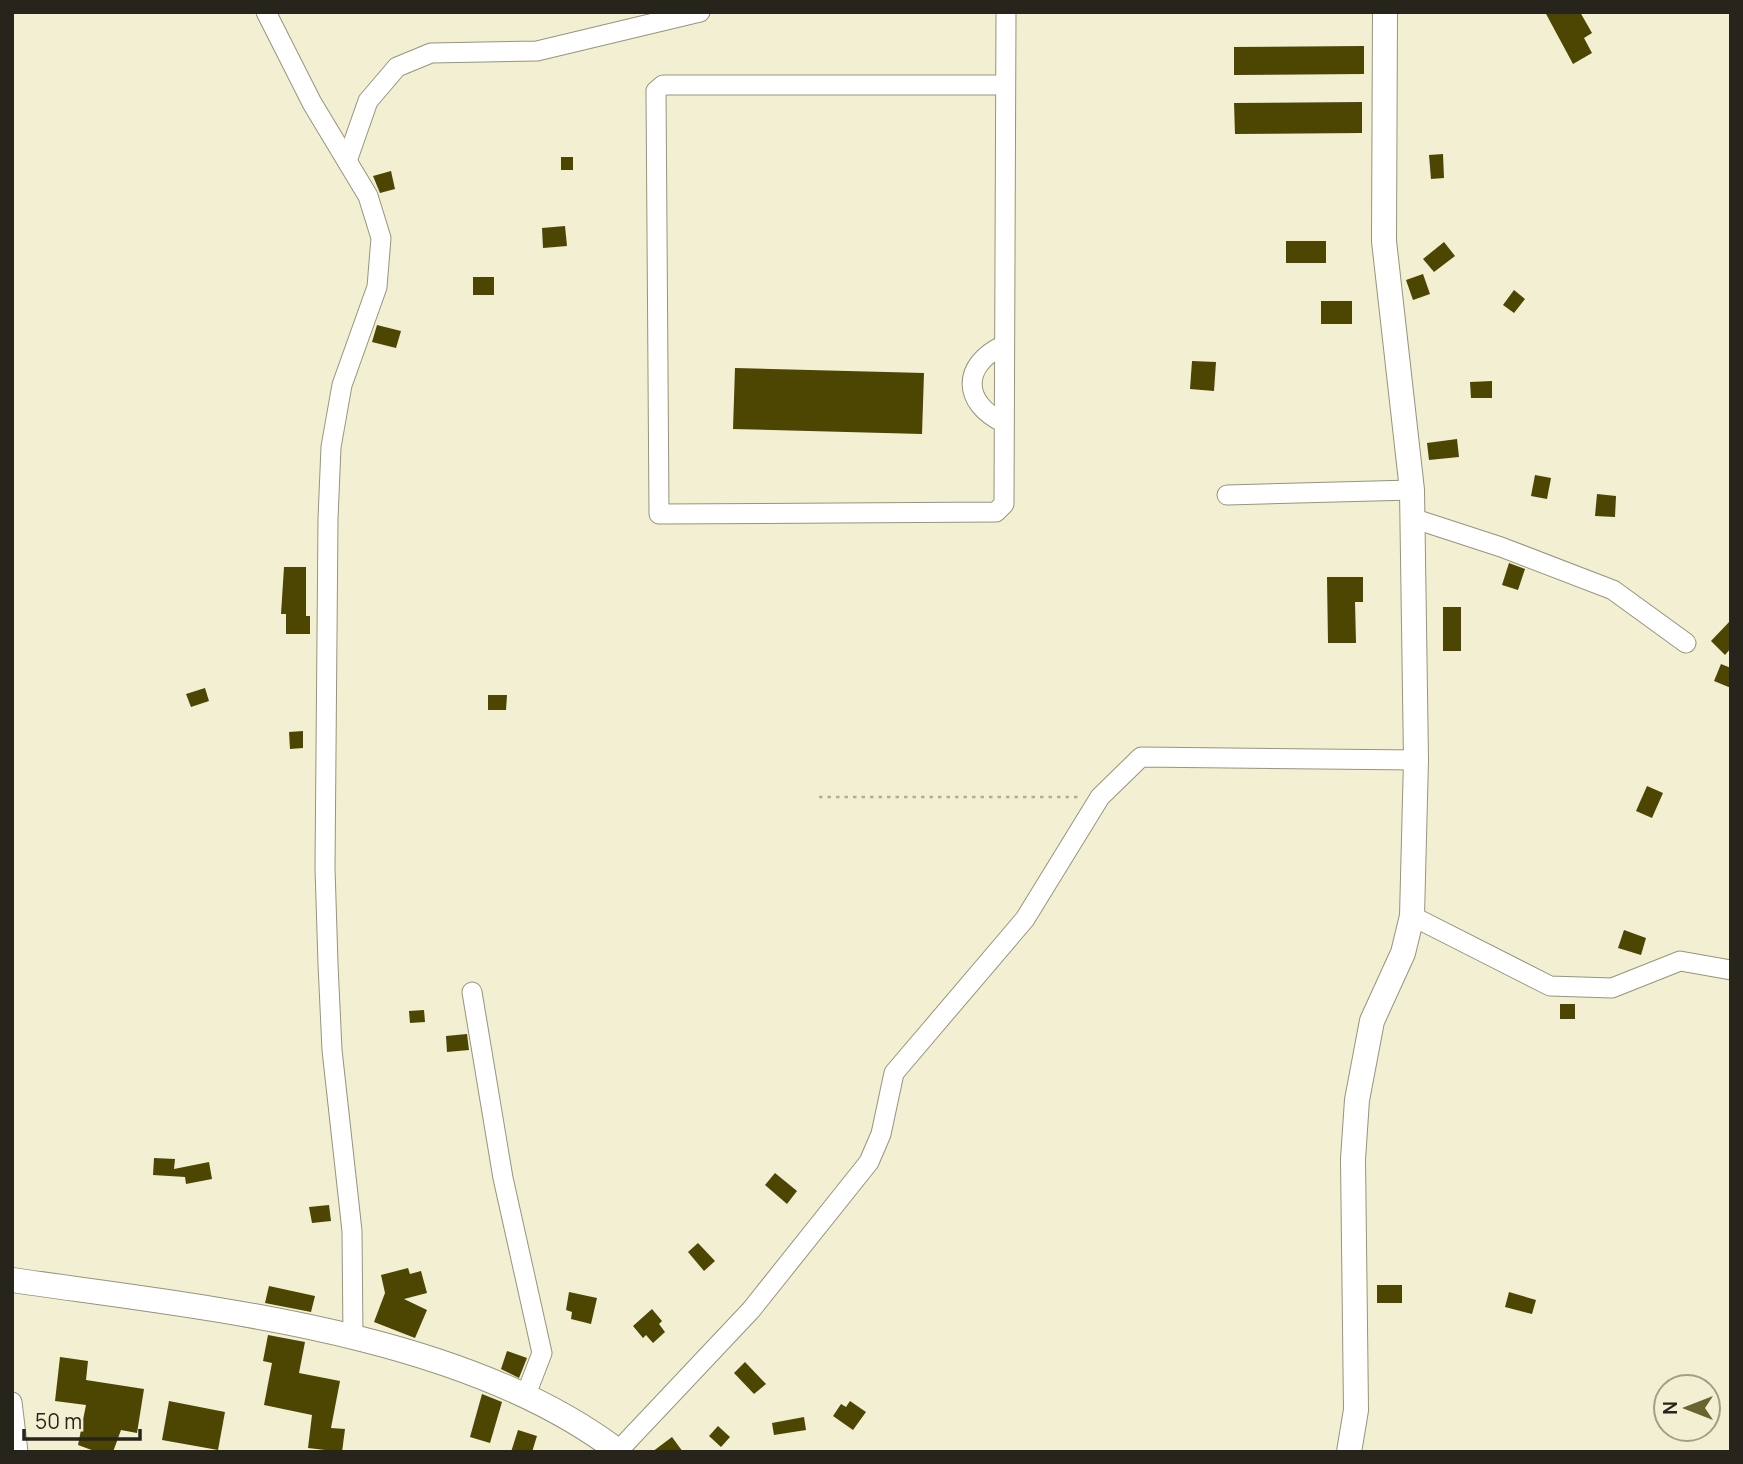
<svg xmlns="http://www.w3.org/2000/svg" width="1743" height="1464" viewBox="0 0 1743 1464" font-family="Manrope,sans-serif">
	<rect width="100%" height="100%" fill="#f2efd3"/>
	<!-- building -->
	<g fill="#4d4502">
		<polygon points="1545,12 1580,12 1592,33 1584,38 1592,53 1573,64"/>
		<polygon points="1364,46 1364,74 1234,75 1234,47"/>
		<polygon points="1362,102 1362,133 1235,134 1234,103"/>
		<polygon points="1443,154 1444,178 1431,179 1429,155"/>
		<rect x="561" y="157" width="12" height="13"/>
		<polygon points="391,171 395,189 380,193 373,176"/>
		<polygon points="565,226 567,246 543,248 542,228"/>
		<rect x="1286" y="241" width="40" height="22"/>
		<polygon points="1444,242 1455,256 1434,272 1423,259"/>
		<polygon points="1423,274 1430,294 1413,300 1406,280"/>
		<rect x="473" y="277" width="21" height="18"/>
		<polygon points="1514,290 1525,299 1514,313 1503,305"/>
		<rect x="1321" y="301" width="31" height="23"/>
		<polygon points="377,325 401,331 396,348 372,342"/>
		<polygon points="1192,361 1216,362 1214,391 1190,389"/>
		<polygon points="735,368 924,373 922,434 733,429"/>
		<polygon points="1492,381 1492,398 1471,398 1470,382"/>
		<polygon points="1457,439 1459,457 1429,460 1427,443"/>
		<polygon points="1535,475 1551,478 1547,499 1531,496"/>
		<polygon points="1597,494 1616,496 1615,517 1595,516"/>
		<polygon points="1509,563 1525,569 1518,590 1502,585"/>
		<polygon points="284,567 306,567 306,616 310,616 310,634 286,634 286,614 281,614"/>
		<polygon points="1327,577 1363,577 1363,602 1355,602 1356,643 1328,643"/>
		<rect x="1443" y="607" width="18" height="44"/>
		<polygon points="1731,620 1731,648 1725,655 1711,641"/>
		<polygon points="1721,664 1731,668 1731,688 1714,681"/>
		<polygon points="205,688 209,701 191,707 186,694"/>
		<polygon points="488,695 507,695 506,710 488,710"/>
		<polygon points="303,731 303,748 290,749 289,732"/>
		<polygon points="1647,786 1663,793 1652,818 1636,811"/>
		<polygon points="1624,930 1646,938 1641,955 1618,948"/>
		<rect x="1560" y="1004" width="15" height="15"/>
		<polygon points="424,1010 425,1022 410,1023 409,1011"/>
		<polygon points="467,1034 469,1050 447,1052 446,1036"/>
		<polygon points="154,1158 175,1159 174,1169 209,1162 212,1179 186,1184 185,1177 153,1175"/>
		<polygon points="775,1173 797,1191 787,1204 765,1185"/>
		<polygon points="329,1205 331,1221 312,1223 309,1207"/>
		<polygon points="698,1243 715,1261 704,1271 688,1252"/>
		<polygon points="408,1268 410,1274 421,1271 427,1293 404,1299 427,1310 415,1338 374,1322 385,1293 381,1275"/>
		<rect x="1377" y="1285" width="25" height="18"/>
		<polygon points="269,1286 315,1296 311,1312 265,1303"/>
		<polygon points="569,1292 597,1298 591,1324 571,1319 572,1312 566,1310"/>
		<polygon points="1509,1292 1536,1300 1532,1314 1505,1307"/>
		<polygon points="652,1309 662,1321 659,1324 665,1332 653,1343 646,1335 643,1338 633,1326"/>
		<polygon points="268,1335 305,1342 299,1373 340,1381 331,1428 345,1429 342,1452 308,1448 312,1415 264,1405 272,1363 263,1361"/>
		<polygon points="507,1351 527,1358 519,1378 501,1369"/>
		<polygon points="60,1357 88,1361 86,1380 144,1389 137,1433 121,1430 113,1452 97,1452 78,1445 86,1405 55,1401"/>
		<polygon points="745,1362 766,1384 754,1394 734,1373"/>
		<polygon points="482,1394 502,1402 490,1443 470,1437"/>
		<polygon points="169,1401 225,1412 218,1450 162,1440"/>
		<polygon points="850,1401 866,1412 853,1430 833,1416 841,1404 846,1407"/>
		<polygon points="804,1417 806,1430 774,1435 772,1423"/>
		<polygon points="718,1426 730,1437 721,1447 709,1436"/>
		<polygon points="518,1430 537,1436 532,1452 511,1452"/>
		<polygon points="672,1437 683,1452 652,1452"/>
	</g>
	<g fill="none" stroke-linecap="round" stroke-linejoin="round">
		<defs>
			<g id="minor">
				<polyline points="266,12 312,103 368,196 381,238 377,287 342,385 331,447 328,519 325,868 328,964 332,1050 352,1231 353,1336"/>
				<polyline points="1005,85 663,85 656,91 659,514 996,512 1004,504 1006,12"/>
				<polyline points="347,161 368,101 397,67 431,53 537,51 700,12"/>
				<path d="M 1004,345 C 961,365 962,403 1004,423"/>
				<polyline points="1227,495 1412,490"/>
				<polyline points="1412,518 1501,547 1613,590 1686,643"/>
				<polyline points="1412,916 1550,986 1612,988 1680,961 1731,970"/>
				<polyline points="472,992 503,1178 542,1353 525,1397"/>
				<polyline points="12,1402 18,1452"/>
				<polyline points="618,1451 751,1310 869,1162 881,1134 894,1073 1025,919 1100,797 1141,757 1416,760"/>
			</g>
			<g id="major">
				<path d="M 12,1280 C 205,1308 461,1331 619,1452"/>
				<polyline points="1349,1452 1356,1410 1353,1159 1357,1100 1372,1021 1403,953 1412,916 1416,760 1412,490 1384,241 1385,12"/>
			</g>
		</defs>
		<!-- minor casing -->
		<use href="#minor" stroke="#97947b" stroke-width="21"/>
		<!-- major casing -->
		<use href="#major" stroke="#97947b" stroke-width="26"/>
		<!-- path -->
		<polyline stroke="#b0ad97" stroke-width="2.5" stroke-dasharray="3.5 5" stroke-linecap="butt" points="819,797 1078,797"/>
		<!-- minor -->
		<use href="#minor" stroke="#fff" stroke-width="19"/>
		<!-- major -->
		<use href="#major" stroke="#fff" stroke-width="24"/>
	</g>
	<!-- border -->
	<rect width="1743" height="1464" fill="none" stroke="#27251b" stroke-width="28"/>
	<!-- north arrow -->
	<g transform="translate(1687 1408) rotate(270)"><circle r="33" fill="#f2efd3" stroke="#a19e89" stroke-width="2"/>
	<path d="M0-5L12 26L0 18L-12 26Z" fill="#69632f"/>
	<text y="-10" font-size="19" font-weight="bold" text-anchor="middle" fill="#27251b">N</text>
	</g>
	<!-- scale -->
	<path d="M24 1429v10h116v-10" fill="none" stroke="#27251b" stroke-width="3.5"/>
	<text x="35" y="1429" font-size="21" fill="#27251b" stroke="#f2efd3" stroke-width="5" paint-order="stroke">50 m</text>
</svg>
